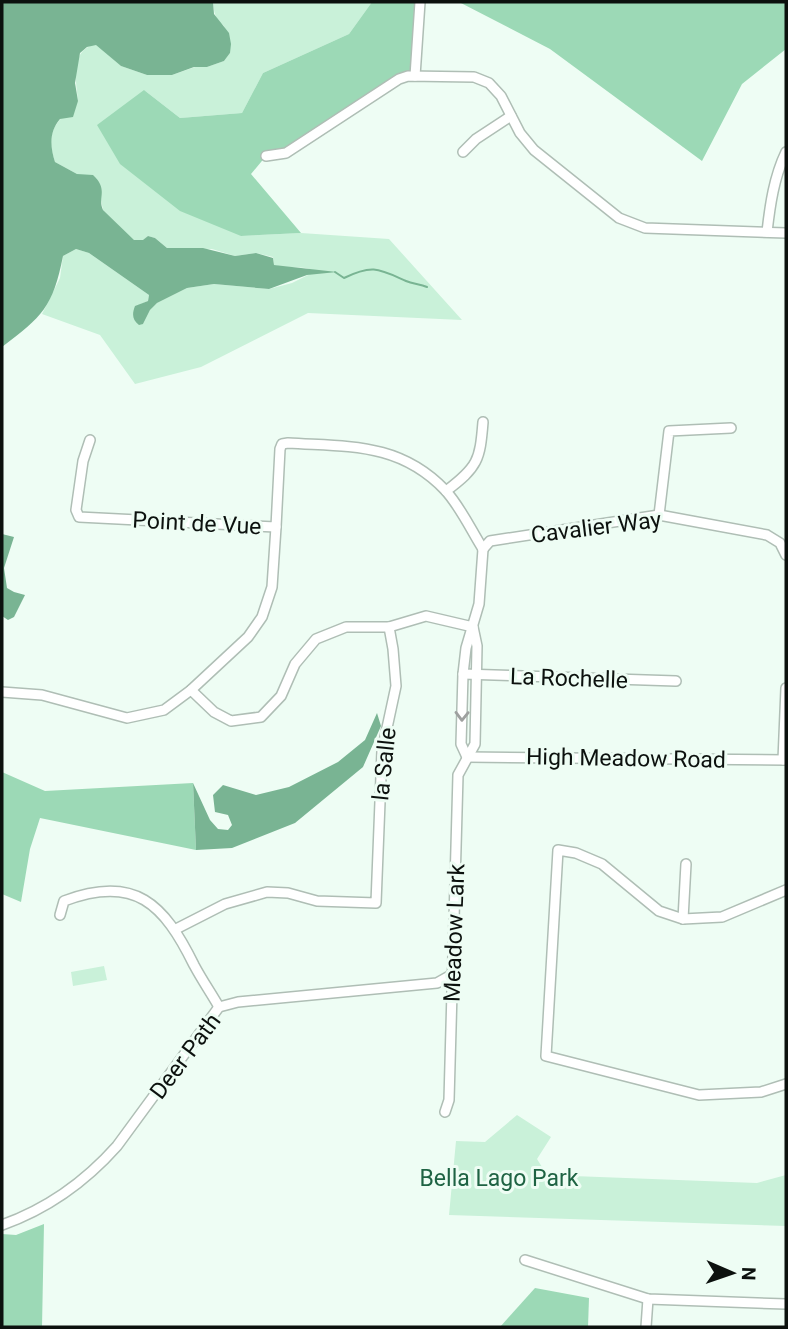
<svg xmlns="http://www.w3.org/2000/svg" width="788" height="1329" viewBox="0 0 788 1329" font-family="Roboto,sans-serif">
	<rect width="100%" height="100%" fill="#eefdf4"/>
	<!-- green -->
	<g fill="#c9f1d9">
		<path d="M 213,2 L 372,2 L 349,34 L 263,73 L 242,113 L 180,118 L 144,90 L 241,236 L 301,233 L 389,239 L 462,320 L 308,313 L 201,367 L 135,384 L 100,335 L 42,314 L 60,278 L 63,256 L 76,249 L 89,253 L 149,295 L 148,301 L 141,304 L 143,324 L 150,310 L 157,303 L 187,288 L 214,284 L 269,289 L 292,283 L 316,271 C 302,265 288,269 274,265 L 273,257 L 256,253 L 235,256 L 212,249 L 167,248 L 155,238 L 148,236 L 144,240 L 134,241 L 103,210 L 101,200 L 77,174 L 55,162 C 44,131 57,122 78,101 C 76,81 69,50 96,44 L 121,66 L 147,75 L 172,75 L 195,67 L 207,67 L 224,61 L 230,53 L 224,26 C 215,20 214,12 213,2 Z"/>
		<polygon points="104,966 107,980 73,986 71,972"/>
		<polygon points="517,1115 551,1137 537,1159 547,1175 757,1183 786,1175 786,1226 449,1215 456,1141 485,1142"/>
	</g>
	<!-- forest -->
	<g fill="#9cd9b6">
		<polygon points="372,2 420,2 415,76 408,76 286,153 266,156 251,174 301,233 241,236 180,211 120,164 97,125 144,90 180,118 242,113 263,73 349,34"/>
		<polygon points="459,2 786,2 786,49 742,84 702,161 550,49"/>
		<polygon points="2,772 45,791 193,783 196,850 40,818 30,849 21,902 2,894"/>
		<polygon points="44,1224 42,1327 2,1327 2,1234 16,1235"/>
		<polygon points="535,1288 589,1298 588,1327 500,1327"/>
	</g>
	<!-- water -->
	<g fill="#79b493">
		<path d="M 2,2 L 213,2 L 214,14 L 229,33 L 231,44 L 230,53 L 224,61 L 207,67 L 194,67 L 172,75 L 147,75 L 121,66 L 96,45 L 87,47 L 80,53 L 75,83 L 78,101 L 73,117 L 60,119 C 49,132 50,146 55,162 L 77,174 L 93,175 C 109,190 97,197 103,210 L 134,240 L 143,240 L 148,236 L 155,238 L 167,248 L 203,248 L 235,256 L 256,253 L 273,258 L 274,265 L 337,272 L 307,275 L 269,289 L 214,284 L 187,288 L 157,303 L 150,310 L 143,324 L 139,325 C 132,320 132,314 135,306 L 148,301 L 149,295 L 89,253 L 76,249 L 63,256 C 53,307 42,317 2,347 Z"/>
		<polygon points="2,534 14,537 4,568 7,588 14,592 25,595 14,617 8,620 2,616"/>
		<polygon points="377,713 381,726 363,767 295,823 232,848 196,850 193,783 210,820 218,829 228,830 232,825 228,815 215,812 213,795 223,785 256,795 289,787 338,762 365,740"/>
	</g>
	<g fill="none" stroke-linecap="round" stroke-linejoin="round">
		<!-- stream -->
		<path stroke="#79b493" stroke-width="2" d="M 335,272 L 344,278 C 373,264 379,269 406,281 C 413,284 420,284 427,287"/>
		<defs>
			<g id="minor">
				<polyline points="415,76 420,2"/>
				<polyline points="463,152 476,139 511,116"/>
				<polyline points="266,156 286,153 399,79 408,76 474,77 489,83 501,96 520,133 534,150 619,218 645,228 786,233"/>
				<path d="M 767,232 C 770,205 774,177 786,152"/>
				<path d="M 90,440 L 83,461 L 76,510 L 79,517 L 276,527 L 280,449 L 282,444 L 288,443 C 348,447 399,442 445,490 C 460,506 471,530 483,549"/>
				<path d="M 446,491 C 478,467 480,460 483,422"/>
				<polyline points="659,515 669,431 731,428"/>
				<polyline points="483,549 490,541 659,515 767,535 780,543 786,555"/>
				<polyline points="463,674 676,681"/>
				<polyline points="191,690 214,712 231,721 261,717 281,696 295,664 316,639 346,627 389,627 426,616 473,627"/>
				<polyline points="2,692 42,695 127,718 164,710 191,690 248,637 262,617 272,587 276,527"/>
				<polyline points="467,757 786,760"/>
				<polyline points="467,757 461,744 463,674 466,648 479,604 483,549"/>
				<polyline points="783,760 786,688"/>
				<polyline points="786,890 722,917 683,919 659,911 602,864 576,853 558,850 546,1056 699,1095 761,1092 786,1084"/>
				<path d="M 60,915 L 64,901 C 135,874 164,904 194,965 C 202,980 211,993 219,1007"/>
				<polyline points="683,919 686,864"/>
				<polyline points="176,929 225,904 267,892 288,893 317,901 376,903 382,751 396,686 393,649 389,627"/>
				<polyline points="445,1112 449,1100 458,775 475,744 477,646 473,627"/>
				<path d="M 2,1225 C 47,1209 85,1182 117,1146 L 219,1007 L 238,1002 L 437,983 L 453,974"/>
				<polyline points="525,1260 648,1299 786,1304"/>
				<polyline points="646,1327 648,1299"/>
			</g>
		</defs>
		<!-- minor casing -->
		<use href="#minor" stroke="#afbeb5" stroke-width="12"/>
		<!-- minor -->
		<use href="#minor" stroke="#fff" stroke-width="9"/>
	</g>
	<!-- one-way arrows -->
	<defs><path id="oneway-chevron" d="M-2-3.5L2.5 0L-2 3.5" fill="none" stroke-width="1.6" stroke-linecap="round" stroke-linejoin="round" transform="scale(1.75)"/></defs>
	<use stroke="#9ea09f" href="#oneway-chevron" transform="translate(462 716) rotate(91)"/>
	<g text-anchor="middle" stroke-width="6" stroke-linejoin="round" paint-order="stroke">
		<!-- street labels -->
		<g font-size="23" fill="#0c110e" stroke="#eefdf4">
			<text transform="translate(197 523) rotate(3)" y="8">Point de Vue</text>
			<text transform="translate(596 527) rotate(-7)" y="8">Cavalier Way</text>
			<text transform="translate(569 678) rotate(2)" y="8">La Rochelle</text>
			<text transform="translate(626 758) rotate(1)" y="8">High Meadow Road</text>
			<text transform="translate(384 764) rotate(-84)" y="8">la Salle</text>
			<text transform="translate(454 933) rotate(-88)" y="8">Meadow Lark</text>
			<text transform="translate(185 1056) rotate(-53)" y="8">Deer Path</text>
		</g>
		<!-- park labels -->
		<g font-size="23" fill="#1e6343" stroke="#eefdf4">
			<text x="499" y="1186">Bella Lago Park</text>
		</g>
	</g>
	<!-- border -->
	<rect width="788" height="1329" fill="none" stroke="#0c110e" stroke-width="7"/>
	<!-- north arrow -->
	<g transform="translate(732 1273) rotate(92)" stroke="#eefdf4" stroke-width="5" paint-order="stroke">
	<path d="M0-5L12 26L0 18L-12 26Z" fill="#0c110e"/>
	<text y="-10" font-size="19" font-weight="bold" text-anchor="middle" fill="#0c110e">N</text>
	</g>
</svg>
